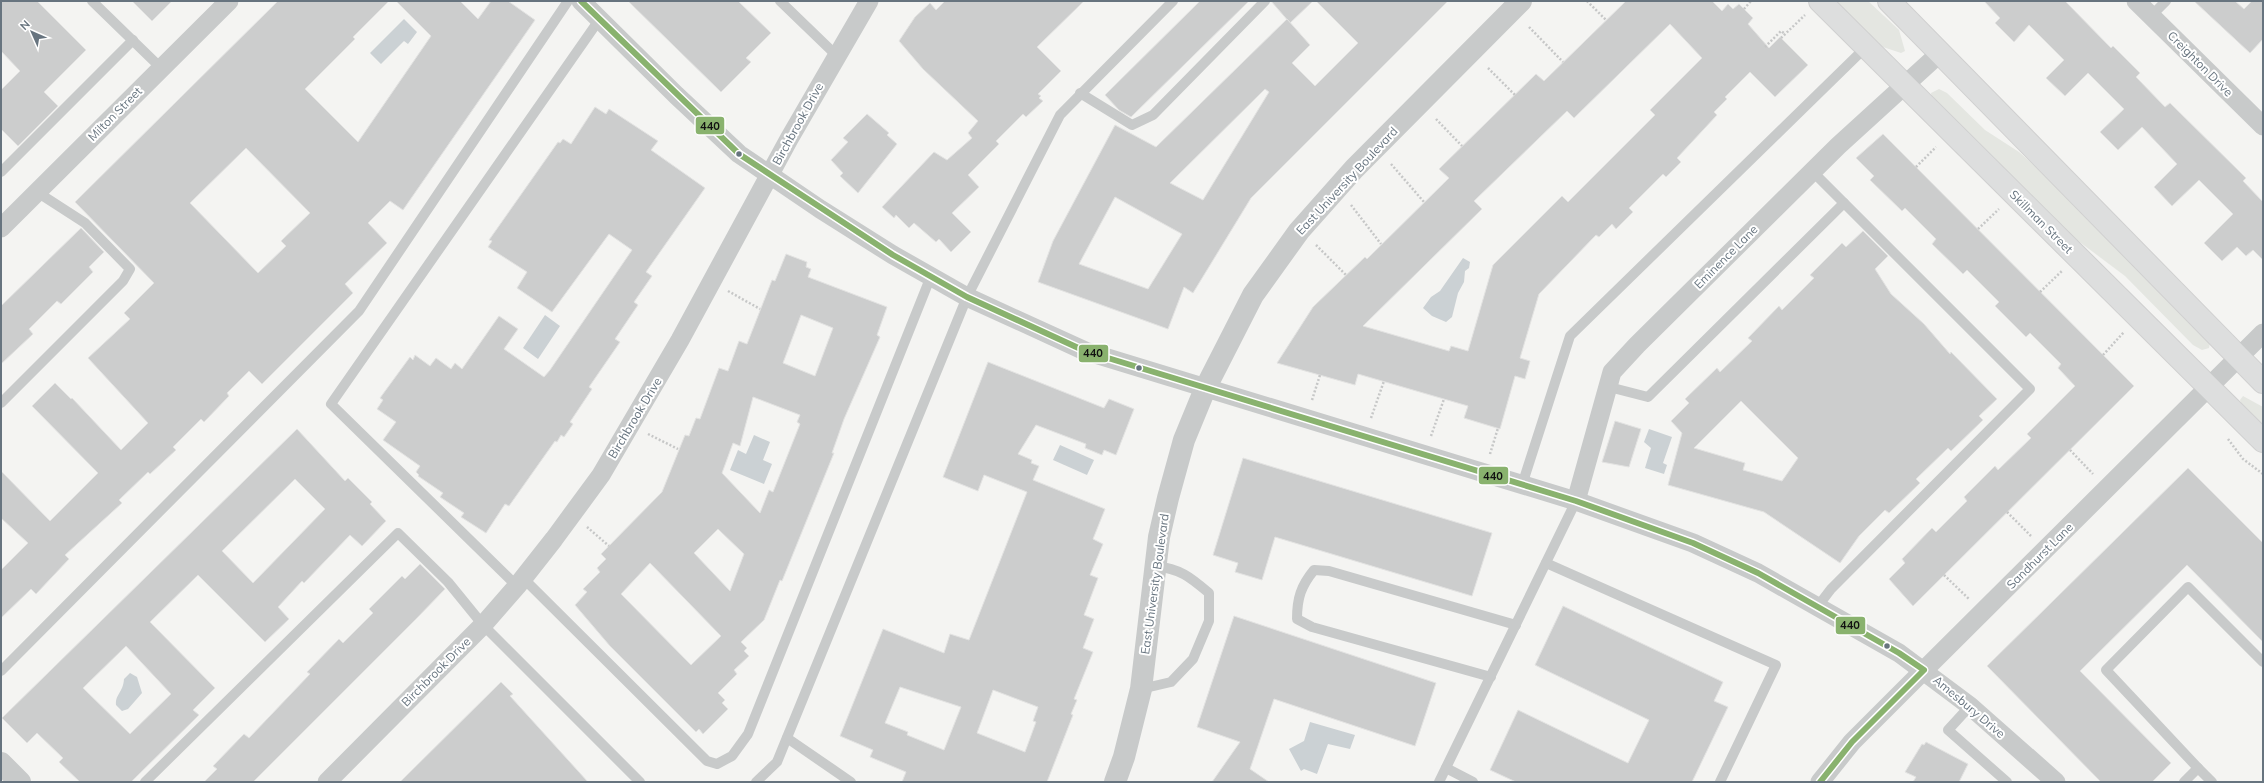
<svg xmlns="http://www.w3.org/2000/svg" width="2264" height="783" viewBox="0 0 2264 783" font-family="Mulish,sans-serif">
	<rect width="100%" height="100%" fill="#f4f4f2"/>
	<!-- green -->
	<g fill="#e4e6e1">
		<polygon points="1834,1 1868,1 1899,30 1905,51 1901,53 1883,47"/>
		<polygon points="1939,89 1947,93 1985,130 2019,152 2037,168 2210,343 2209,348 2202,350 2193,345 2125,276 2065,231 1932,99 1931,93"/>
		<polygon points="2243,396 2263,407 2263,428 2242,406 2240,400"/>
	</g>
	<!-- water -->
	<g fill="#cbd1d4">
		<polygon points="404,19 417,32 408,44 404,41 381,64 370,53"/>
		<polygon points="1463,258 1470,262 1469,268 1465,271 1464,282 1458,293 1452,317 1446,322 1432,316 1423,308 1431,297 1440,291"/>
		<polygon points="545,315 560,326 538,359 523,348"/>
		<polygon points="1649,429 1672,437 1663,463 1667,465 1664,474 1645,468 1651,448 1644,442"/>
		<polygon points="754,435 770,442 763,460 772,464 764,484 730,470 738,450 746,454"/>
		<polygon points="1060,445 1094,460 1087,475 1053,460"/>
		<path d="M 130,673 L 137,677 L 142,693 L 128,709 L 122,711 L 116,705 C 115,694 123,693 124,679 Z"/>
		<polygon points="1310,722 1355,735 1350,749 1328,744 1317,774 1304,769 1301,771 1289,749 1304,741"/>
	</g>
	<!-- building -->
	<g fill="#cccdcd" stroke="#e3e3e2" fill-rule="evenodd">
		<polygon points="1,1 37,1 86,50 44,92 58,106 18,146 1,129 1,90 20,71 1,51"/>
		<polygon points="132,1 172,1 152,21"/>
		<path d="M 278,1 L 389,1 L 353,37 L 355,39 L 305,89 L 358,142 L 431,36 L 396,1 L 460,1 L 478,19 L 491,1 L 508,1 L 535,20 L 403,210 L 390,201 L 368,223 L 387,243 L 345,284 L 353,293 L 262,384 L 249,371 L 227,393 L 229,396 L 204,422 L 201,419 L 173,447 L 176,450 L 150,474 L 148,472 L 119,500 L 122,503 L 65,555 L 69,559 L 36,594 L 31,589 L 1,618 L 1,570 L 28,543 L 1,518 L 1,471 L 50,521 L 98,473 L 32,406 L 55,383 L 71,399 L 72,398 L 121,450 L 148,423 L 88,358 L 130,319 L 124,313 L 154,283 L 75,202 ZM 246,148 L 310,213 L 281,241 L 286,246 L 258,273 L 190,203 Z"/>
		<polygon points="628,1 738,1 771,33 746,58 751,62 721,92"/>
		<polygon points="945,1 1084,1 1037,47 1061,71 1038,94 1041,96 1039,98 1043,101 1026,117 1023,114 996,141 999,144 968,175 979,187 952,213 971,232 951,252 939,239 936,242 914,223 909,228 896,215 894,218 882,207 934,152 947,160 972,138 968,133 978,121 923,69 899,41 915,17 930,3 936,10"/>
		<polygon points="1200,1 1249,1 1131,117 1119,110 1105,95"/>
		<polygon points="1271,1 1313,1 1290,23"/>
		<path d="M 1316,1 L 1448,1 L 1251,198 L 1193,293 L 1184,287 L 1168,329 L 1038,282 L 1053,241 L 1115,125 L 1156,147 L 1287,19 L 1310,45 L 1292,63 L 1315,86 L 1358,43 ZM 1265,89 L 1269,92 L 1203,200 L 1170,183 ZM 1115,197 L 1182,234 L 1148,289 L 1079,264 Z"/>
		<path d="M 1626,1 L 1712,1 L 1722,11 L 1728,4 L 1733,9 L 1739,4 L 1753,18 L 1748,24 L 1769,48 L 1780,37 L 1808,65 L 1775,97 L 1750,72 L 1725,97 L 1727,99 L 1714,112 L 1717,115 L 1677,158 L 1681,162 L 1666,177 L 1663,174 L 1629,208 L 1633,212 L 1616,229 L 1612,224 L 1599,237 L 1596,235 L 1539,294 L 1520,358 L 1530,361 L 1525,379 L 1515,376 L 1500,429 L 1464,418 L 1468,406 L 1358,374 L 1355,385 L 1277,363 L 1313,307 L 1365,257 L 1367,259 L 1449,178 L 1439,169 L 1536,74 L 1544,81 ZM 1670,24 L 1702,58 L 1650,110 L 1655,115 L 1568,202 L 1562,196 L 1493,265 L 1468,351 L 1451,346 L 1449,351 L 1363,326 L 1482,209 L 1474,201 L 1567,111 L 1574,118 Z"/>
		<polygon points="1984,1 2065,1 2111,48 2113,46 2140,73 2136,77 2165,107 2170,103 2246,178 2243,181 2263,202 2263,260 2253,250 2246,256 2237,247 2222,261 2204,243 2233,214 2199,180 2172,206 2154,187 2177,164 2142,127 2118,150 2100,132 2124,109 2088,73 2065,96 2046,78 2064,60 2029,25 2014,42 1995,23 2000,18"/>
		<polygon points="2194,1 2235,1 2244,9 2252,1 2263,1 2263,39 2250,53"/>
		<polygon points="595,107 606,114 609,109 658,141 651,150 705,188 646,272 652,276 634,302 638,305 615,339 620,342 589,387 592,389 570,422 573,424 564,437 561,435 557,442 555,441 509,506 505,504 486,533 461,517 464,513 440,497 443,493 418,476 419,475 416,472 420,466 383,440 396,422 377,409 383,400 380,398 410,357 413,360 415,355 430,366 436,358 451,369 455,363 462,369 499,316 518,329 504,349 544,377 550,370 632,250 609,234 552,312 517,288 527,272 488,247 492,241 489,240 558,142 560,143 563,139 571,144"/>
		<polygon points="867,114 889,133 887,135 897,144 858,193 840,176 843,173 831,160 848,142 843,138"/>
		<polygon points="1883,134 2134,386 1913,606 1889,579 1905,563 1902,559 1932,528 1936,532 1967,501 1964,497 1995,466 1998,470 2031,438 2027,434 2075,386 2058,368 2061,364 2030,333 2026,337 1995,306 1999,302 1967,270 1963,274 1932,244 1936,239 1905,208 1902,211 1870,180 1874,176 1856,158"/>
		<polygon points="81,228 104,252 89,267 93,272 61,304 57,301 29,329 33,334 1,364 1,306"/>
		<path d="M 1863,231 L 1888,256 L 1875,269 L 1891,294 L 1924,324 L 1950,354 L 1951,352 L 1997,399 L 1979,416 L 1983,420 L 1951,451 L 1948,448 L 1916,479 L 1920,483 L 1889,513 L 1885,510 L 1859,536 L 1840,563 L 1764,512 L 1668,485 L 1682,433 L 1671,421 L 1689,403 L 1685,399 L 1717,368 L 1720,372 L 1752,341 L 1748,338 L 1779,306 L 1782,310 L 1814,278 L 1810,275 L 1842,243 L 1846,247 ZM 1741,401 L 1798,458 L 1782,481 L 1743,470 L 1745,463 L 1694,448 Z"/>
		<path d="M 786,254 L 807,262 L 806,267 L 811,269 L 808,277 L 887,307 L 877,335 L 880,337 L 844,419 L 832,453 L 834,453 L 782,581 L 780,580 L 764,620 L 741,642 L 747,648 L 744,651 L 749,656 L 734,670 L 737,674 L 718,693 L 725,700 L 722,703 L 728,709 L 703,734 L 699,729 L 696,732 L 610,646 L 575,605 L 587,592 L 583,589 L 600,572 L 597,568 L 606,559 L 601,554 L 662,492 L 685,435 L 689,436 L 696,418 L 700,419 L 719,368 L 728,371 L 739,341 L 747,344 L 772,280 L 775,281 ZM 801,315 L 833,328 L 815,376 L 783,363 ZM 753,397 L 800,415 L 797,422 L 800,424 L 773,492 L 769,490 L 760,513 L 722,473 L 733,443 L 740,446 ZM 718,529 L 744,554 L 730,591 L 694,553 ZM 650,563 L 721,636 L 691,665 L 621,594 Z"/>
		<path d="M 988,362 L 1104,408 L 1109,399 L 1134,409 L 1116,455 L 1104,450 L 1102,455 L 1085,448 L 1086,444 L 1036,425 L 1018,454 L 1032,460 L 1031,463 L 1039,466 L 1033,480 L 1105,509 L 1093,539 L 1103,544 L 1090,575 L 1098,578 L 1084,615 L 1094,619 L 1083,648 L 1093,652 L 1074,699 L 1077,700 L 1071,714 L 1073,715 L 1047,782 L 902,782 L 906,772 L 870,757 L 873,750 L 840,736 L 883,629 L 944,653 L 950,634 L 969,640 L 1027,492 L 984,475 L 978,491 L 943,477 ZM 900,687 L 961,707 L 944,750 L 907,735 L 908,732 L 885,723 ZM 993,690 L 1038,707 L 1033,721 L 1036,722 L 1025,752 L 977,733 Z"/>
		<polygon points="1615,421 1641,429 1629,467 1602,462"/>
		<path d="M 297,429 L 345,481 L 348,478 L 372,502 L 370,504 L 386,521 L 362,546 L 350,535 L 304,583 L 302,581 L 278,607 L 289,619 L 265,642 L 198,575 L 150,622 L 215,688 L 193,710 L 199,715 L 131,782 L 80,782 L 59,762 L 63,758 L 37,733 L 27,743 L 2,718 ZM 295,479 L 325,509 L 253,583 L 222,551 ZM 126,646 L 171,694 L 130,734 L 83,688 Z"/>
		<polygon points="1243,458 1492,533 1472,596 1275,537 1262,580 1235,572 1238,563 1213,555"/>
		<polygon points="2188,468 2263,543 2263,642 2187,565 2080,671 2171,763 2152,782 2101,782 1987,666"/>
		<polygon points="420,564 445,589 415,620 253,782 204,782 217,769 213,766 244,734 249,738 310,674 307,672 339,639 343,643 373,613 369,609 402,576 405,579"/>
		<polygon points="1563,606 1723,682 1714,701 1728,707 1692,782 1516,782 1490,770 1518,710 1628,763 1649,720 1535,665"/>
		<polygon points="1234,616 1436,683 1415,746 1274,699 1250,769 1269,782 1212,782 1240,742 1197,727"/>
		<polygon points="501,682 513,694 510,696 588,782 400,782"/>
		<polygon points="1926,742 1968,764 1959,782 1913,782 1916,777 1905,772 1922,744 1924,745"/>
	</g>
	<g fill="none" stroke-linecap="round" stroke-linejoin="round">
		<defs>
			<g id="secondary">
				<polyline points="1820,1 2263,441"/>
				<polyline points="1889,1 2263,382"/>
			</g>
		</defs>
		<!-- secondary casing -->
		<use href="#secondary" stroke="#d0d0d0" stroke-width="24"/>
		<!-- path -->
		<g stroke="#c6c7c7" stroke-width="2.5" stroke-dasharray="2 2" stroke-linecap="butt">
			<polyline points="1587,1 1606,20"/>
			<polyline points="1744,9 1751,1"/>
			<polyline points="1529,27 1563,62"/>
			<polyline points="1781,38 1805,15"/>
			<polyline points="1765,47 1781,31 1785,34"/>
			<polyline points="1488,68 1515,95"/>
			<polyline points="1436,119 1462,146"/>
			<polyline points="1391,164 1424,202"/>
			<polyline points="1916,167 1936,147"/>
			<polyline points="1351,205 1381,244"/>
			<polyline points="1978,229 1999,209"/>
			<polyline points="1316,245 1346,275"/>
			<polyline points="728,291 760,309"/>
			<polyline points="2040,292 2063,270"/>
			<polyline points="2103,355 2124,332"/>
			<polyline points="1312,400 1320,375"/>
			<polyline points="1371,418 1384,381"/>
			<polyline points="648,434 678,449"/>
			<polyline points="1431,436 1444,399"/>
			<polyline points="2228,439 2243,459 2263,474"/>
			<polyline points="2070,450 2093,474"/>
			<polyline points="1490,454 1498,428"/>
			<polyline points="2007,512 2031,536"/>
			<polyline points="587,527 609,546"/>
			<polyline points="1944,575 1969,599"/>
		</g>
		<!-- service -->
		<g stroke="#c8caca" stroke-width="10">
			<polyline points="92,1 161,68"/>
			<polyline points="780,1 836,55"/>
			<polyline points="2151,16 2166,1"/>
			<polyline points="1080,93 1132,125 1153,115 1265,1"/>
			<polyline points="1812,171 2030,389 1831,589 1818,606"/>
			<polyline points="1,172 133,40"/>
			<polyline points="1609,387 1648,397 1844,203"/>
			<polyline points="1,403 123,281 130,269 85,223 37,192"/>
			<polyline points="1522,485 1570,336 1866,47"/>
			<polyline points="1546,563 1776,665 1720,782"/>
			<polyline points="524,579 707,761 717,764 732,756 748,734 931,276"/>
			<polyline points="517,586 331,404 599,20"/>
			<polyline points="1,671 359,311 568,1"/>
			<path d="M 1491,677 L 1312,627 L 1297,619 C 1297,598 1301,586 1314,570 L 1329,571 L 1516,625"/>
			<path d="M 1141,689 L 1171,682 L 1193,659 L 1209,621 L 1209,593 C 1190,577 1181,569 1155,566"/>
			<polyline points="1970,706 1948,730 2007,782"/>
			<polyline points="787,738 851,782"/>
			<polyline points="1446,768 1473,782"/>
			<polyline points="2198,768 2106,670 2188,587 2263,662"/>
			<polyline points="145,782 398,533 448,582 483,625 640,782"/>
			<polyline points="756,782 777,762 967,297 1060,115 1173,1"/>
			<polyline points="1439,782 1576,501"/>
			<polyline points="2184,782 2198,768 2212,782"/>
		</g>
		<!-- minor -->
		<g stroke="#c8caca" stroke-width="19">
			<polyline points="581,1 676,95 739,154 820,209 893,255 967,297 1085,351 1576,501 1693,543 1758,573 1899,653 1970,706 2056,782"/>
			<polyline points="2136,1 2263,126"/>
			<polyline points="1,228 229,1"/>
			<polyline points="1576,501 1612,372 1637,345 1838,146 1940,53"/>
			<polyline points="327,782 483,625 517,586 554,539 601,475 680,340 789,139 869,1"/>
			<polyline points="1820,782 1852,742 1906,688 2263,333"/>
		</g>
		<!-- tertiary -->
		<g stroke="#c8caca" stroke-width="22">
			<polyline points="1,763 20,782"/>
			<polyline points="1115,782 1124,757 1141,689 1159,537 1168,498 1184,440 1205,389 1253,295 1299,231 1354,169 1521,1"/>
		</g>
		<!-- secondary -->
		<use href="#secondary" stroke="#dddede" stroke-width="22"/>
		<defs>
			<polyline id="bus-1" points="581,1 739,154 893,255 967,297 1085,351 1576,501 1693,543 1758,573 1899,653 1924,670 1852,742 1820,782"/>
		</defs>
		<!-- bus-1 casing -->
		<use href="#bus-1" stroke="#fff" stroke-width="9"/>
		<!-- bus-1 -->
		<use href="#bus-1" stroke="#89b26e" stroke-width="6"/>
	</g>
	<!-- markers -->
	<g fill="#67747f" stroke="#fff" stroke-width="1.5">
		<circle cx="739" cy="154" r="3.5"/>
		<circle cx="1139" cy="368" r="3.5"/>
		<circle cx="1887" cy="646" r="3.5"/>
	</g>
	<g text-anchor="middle" stroke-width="4" stroke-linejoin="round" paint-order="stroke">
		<!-- street labels -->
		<g font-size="12" fill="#67747f" stroke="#fff">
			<text transform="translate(2200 64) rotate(45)" y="4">Creighton Drive</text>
			<text transform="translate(115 114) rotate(-45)" y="4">Milton Street</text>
			<text transform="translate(798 124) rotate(-61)" y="4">Birchbrook Drive</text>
			<text transform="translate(1347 181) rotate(-47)" y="4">East University Boulevard</text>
			<text transform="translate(2041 222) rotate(45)" y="4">Skillman Street</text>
			<text transform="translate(1726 257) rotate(-45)" y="4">Eminence Lane</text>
			<text transform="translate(635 418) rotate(-59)" y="4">Birchbrook Drive</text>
			<text transform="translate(2040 556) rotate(-45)" y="4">Sandhurst Lane</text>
			<text transform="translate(1155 584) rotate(-82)" y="4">East University Boulevard</text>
			<text transform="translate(436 672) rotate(-45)" y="4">Birchbrook Drive</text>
			<text transform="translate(1969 707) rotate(40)" y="4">Amesbury Drive</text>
		</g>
	</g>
	<g stroke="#fff" stroke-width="1.5">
		<rect x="695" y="116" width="30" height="19" rx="4" fill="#89b26e"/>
		<rect x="1078" y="344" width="31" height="19" rx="4" fill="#89b26e"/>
		<rect x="1478" y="466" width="31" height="19" rx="4" fill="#89b26e"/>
		<rect x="1835" y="616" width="31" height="19" rx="4" fill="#89b26e"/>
	</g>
	<g font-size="11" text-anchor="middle" font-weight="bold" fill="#111">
		<text x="710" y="130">440</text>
		<text x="1093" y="357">440</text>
		<text x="1493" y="480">440</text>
		<text x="1850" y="629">440</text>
	</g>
	<!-- border -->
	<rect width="2264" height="783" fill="none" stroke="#67747f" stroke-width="4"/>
	<!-- north arrow -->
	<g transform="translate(32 32) rotate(315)" stroke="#ffffff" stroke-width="3" paint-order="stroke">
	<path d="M0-3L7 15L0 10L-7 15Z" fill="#67747f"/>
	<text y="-6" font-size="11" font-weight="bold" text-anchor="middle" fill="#67747f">N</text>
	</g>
</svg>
